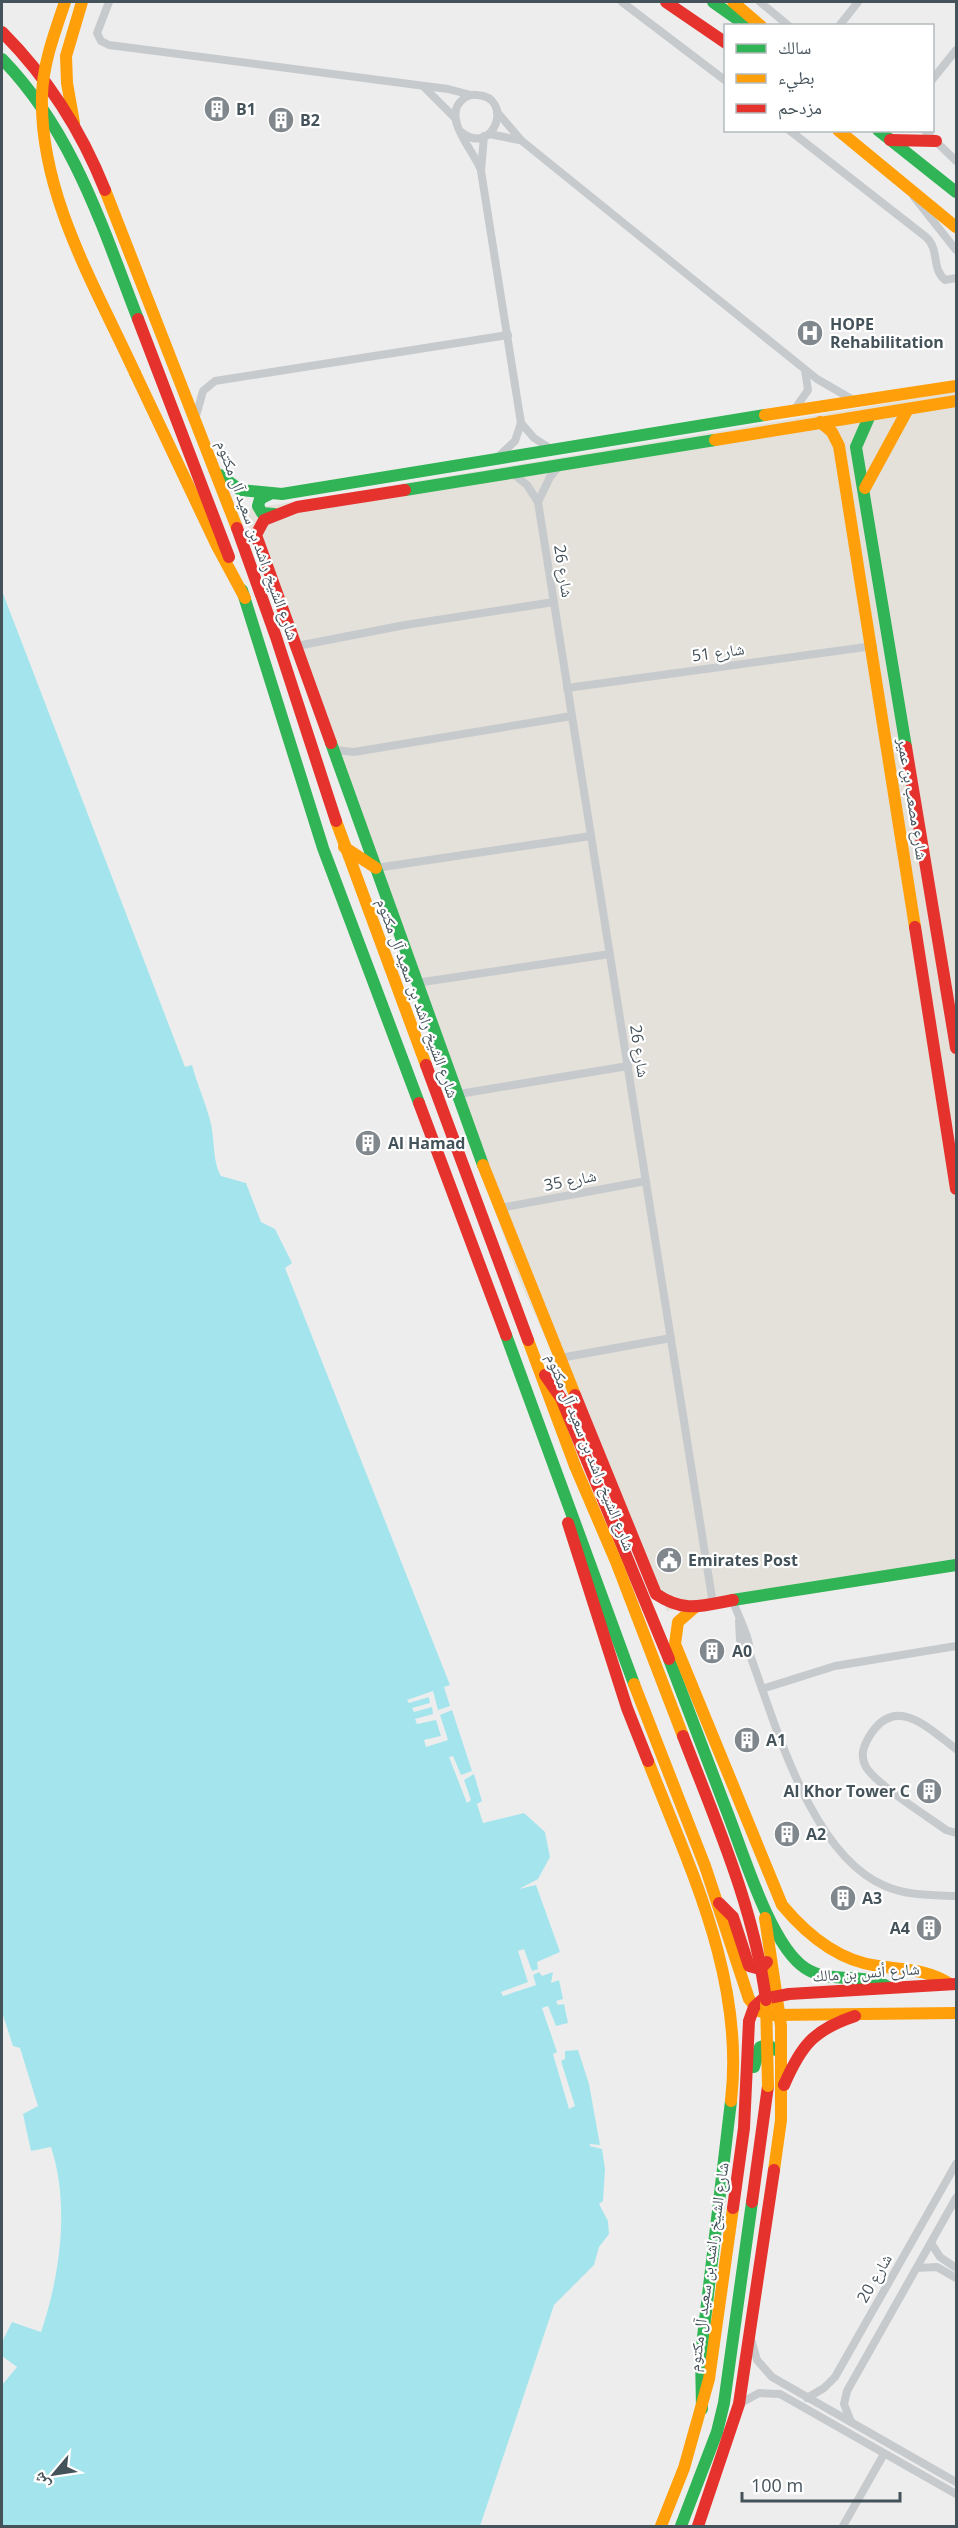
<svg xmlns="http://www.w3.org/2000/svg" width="958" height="2528" viewBox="0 0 958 2528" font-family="'Open Sans','Noto Naskh Arabic',sans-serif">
	<rect width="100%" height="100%" fill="#eeeded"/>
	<!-- commercial -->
	<polygon fill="#e4e0da" points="956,392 956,1560 667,1611 520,1281 243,510"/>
	<!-- water -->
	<path fill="#a4e5ed" d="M 2,591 L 185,1067 L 192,1065 C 197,1084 205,1101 210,1120 C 215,1138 212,1160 221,1176 L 246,1183 L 261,1222 L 275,1229 L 292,1263 L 285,1268 L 450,1685 L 444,1687 L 450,1706 L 438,1710 L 433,1691 L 407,1700 L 409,1703 L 429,1697 L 430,1703 L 412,1708 L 414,1712 L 432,1707 L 433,1714 L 415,1719 L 417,1724 L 436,1720 L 441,1736 L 424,1740 L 426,1747 L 448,1740 L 440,1715 L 452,1710 L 472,1771 L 461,1775 L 453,1756 L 449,1757 L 467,1803 L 471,1800 L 464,1780 L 474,1774 L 482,1801 L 477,1804 L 483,1823 L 524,1813 L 545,1832 L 550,1857 L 538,1879 L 519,1889 L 536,1885 L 560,1952 L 537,1962 L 538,1969 L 532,1971 L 524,1949 L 518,1951 L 528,1982 L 501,1992 L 503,1996 L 536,1985 L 533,1975 L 539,1972 L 542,1976 L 553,1972 L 551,1983 L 559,1980 L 563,1999 L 556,2001 L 558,2005 L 564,2004 L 568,2023 L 556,2026 L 548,2006 L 542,2008 L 557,2052 L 553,2054 L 569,2109 L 575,2106 L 561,2061 L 565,2059 L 565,2051 L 578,2050 L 589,2084 L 600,2145 L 590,2144 L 590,2146 L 602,2149 L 605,2169 L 603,2201 L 599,2204 L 608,2221 L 609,2234 L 599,2247 L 594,2265 L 554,2305 L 480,2526 L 2,2526 L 2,2385 L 17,2367 L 2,2356 L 2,2342 L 12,2322 L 41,2332 C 60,2276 70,2205 51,2147 L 31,2151 L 23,2114 L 38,2106 L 20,2048 L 13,2046 L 2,2012 Z"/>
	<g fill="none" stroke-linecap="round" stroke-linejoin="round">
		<!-- street -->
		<g stroke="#c7cacc" stroke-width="8">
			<polyline points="109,2 97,33 101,41 109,45 448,89 471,95"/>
			<polyline points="622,2 726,81"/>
			<polyline points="760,2 789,26"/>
			<polyline points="839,26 858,2"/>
			<polyline points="932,80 956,50"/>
			<polyline points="425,88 455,118"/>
			<polyline points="497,112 522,141 689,276 817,379 855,401"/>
			<path d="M 789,130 L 926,237 C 940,250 931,268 945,280 L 956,278"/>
			<polyline points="924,130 956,161"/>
			<path d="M 461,132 C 494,158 515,97 477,95 C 471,94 465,97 461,101 C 443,119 473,150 480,168"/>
			<polyline points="489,134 519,140"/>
			<polyline points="484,136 481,171 521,423 515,441 498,457"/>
			<polyline points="914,197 956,250"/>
			<polyline points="795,409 808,390 805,370"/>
			<polyline points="196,416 203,391 215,381 508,335"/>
			<polyline points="521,423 534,438 551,449"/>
			<polyline points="511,472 527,485 538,502 713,1604"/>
			<polyline points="538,502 550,477 561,464"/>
			<polyline points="297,646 405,625 554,602"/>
			<polyline points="567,688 873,646"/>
			<polyline points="334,750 354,752 572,716"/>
			<polyline points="376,868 591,836"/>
			<polyline points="416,983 610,954"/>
			<polyline points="459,1094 628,1066"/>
			<polyline points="500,1208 646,1181"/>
			<polyline points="560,1358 671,1338"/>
			<path d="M 733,1601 C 739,1619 750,1636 750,1655 C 776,1725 811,1855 885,1886 C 908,1896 932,1895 956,1896"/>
			<polyline points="739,1621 740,1640 750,1655"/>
			<polyline points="762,1689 835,1666 956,1646"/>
			<path d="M 956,1749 C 928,1728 895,1693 869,1737 C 863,1747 860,1756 866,1767 C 877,1785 927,1816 946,1830 L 956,1833"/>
			<polyline points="931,2243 940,2257 956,2268"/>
			<polyline points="917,2268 937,2267 956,2278"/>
			<polyline points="751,2339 757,2360 772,2377 956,2482"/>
			<polyline points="807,2398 824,2388 835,2377 956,2164"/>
			<polyline points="739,2404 759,2393 780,2394 956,2494"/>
			<polyline points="851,2422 844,2404 847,2391 956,2198"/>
			<polyline points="843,2526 884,2454"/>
		</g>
		<!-- fast -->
		<g stroke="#30b455" stroke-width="12">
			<polyline points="713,2 747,26"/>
			<path d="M 2,59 C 73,132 102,226 138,319"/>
			<polyline points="878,130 956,192"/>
			<polyline points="870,415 856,447 906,747"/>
			<polyline points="220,475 240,490 282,494 765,415"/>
			<polyline points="405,490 715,440"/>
			<polyline points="270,494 260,499 258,506 262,513 274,514"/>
			<polyline points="242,590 323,848 419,1103"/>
			<polyline points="331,743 483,1165"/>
			<polyline points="506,1335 634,1684"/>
			<polyline points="733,1600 956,1565"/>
			<path d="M 669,1659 C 688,1709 707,1759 726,1809 C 742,1849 770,1945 805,1968 C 830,1985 863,1971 888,1987"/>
			<polyline points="754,2067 760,2047 768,2045 776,2050"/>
			<polyline points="702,2409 701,2354 731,2101"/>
			<polyline points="681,2526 717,2432 724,2403 752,2202"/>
		</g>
		<!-- slow -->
		<g stroke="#ff9f0a" stroke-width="12">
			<polyline points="733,2 761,26"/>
			<polyline points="74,123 67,83 66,56 82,2"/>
			<polyline points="838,130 956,227"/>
			<polyline points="105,190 237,528"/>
			<polyline points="135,373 217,546 245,598"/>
			<polyline points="765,415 956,386"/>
			<polyline points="820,422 832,432 839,446 915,927"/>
			<polyline points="715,440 956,401"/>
			<polyline points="865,488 908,409"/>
			<polyline points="336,821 426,1065"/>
			<polyline points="344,847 376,868"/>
			<polyline points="483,1165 575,1395"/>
			<polyline points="528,1340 575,1466"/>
			<path d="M 694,1608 L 678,1622 L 675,1644 L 782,1905 C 807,1935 839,1961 878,1966 C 905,1970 927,1969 950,1984"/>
			<polyline points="634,1684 705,1866 749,1999 759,2011 772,2015 956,2013"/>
			<path d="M 648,1761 C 691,1871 745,1980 731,2101"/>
			<polyline points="765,1918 781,2026 781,2120 774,2170"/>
			<polyline points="661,2526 684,2468 709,2379 733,2208"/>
		</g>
		<!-- jam -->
		<g stroke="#e5322d" stroke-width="12">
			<polyline points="666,2 726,43"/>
			<path d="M 2,32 C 48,78 81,130 105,190"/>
			<polyline points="890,140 936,141"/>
			<polyline points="138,319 229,557"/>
			<polyline points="237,528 276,637 336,821"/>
			<polyline points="331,743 256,535 264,520 297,507 405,490"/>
			<polyline points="906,747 956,1048"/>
			<polyline points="915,927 956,1189"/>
			<polyline points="426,1065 528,1340"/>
			<polyline points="419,1103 506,1335"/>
			<polyline points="545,1375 561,1398 669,1659"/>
			<path d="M 575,1395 L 656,1594 C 684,1613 701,1606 733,1600"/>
			<polyline points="568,1523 627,1708 648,1761"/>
			<polyline points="719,1903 733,1917 749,1966 760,1969 767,1962"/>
			<path d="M 784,2085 C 801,2046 813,2030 855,2016"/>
			<polyline points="752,2202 768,2086"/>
			<polyline points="733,2208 744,2128 749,2021 754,2007 763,1999 789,1994 956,1984"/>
			<polyline points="698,2526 739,2404 774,2170"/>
		</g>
		<!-- slow-bridge -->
		<g stroke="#ff9f0a" stroke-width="12">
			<path d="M 65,2 C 55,32 43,63 42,95 C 39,193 95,286 135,373"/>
			<polyline points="575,1466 617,1564 683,1736"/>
			<polyline points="766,2000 768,2086"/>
		</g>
		<!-- jam-bridge -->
		<path stroke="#e5322d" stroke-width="12" d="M 683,1736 C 716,1822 754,1907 766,2000"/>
	</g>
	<!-- icons -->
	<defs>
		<symbol id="building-disc" viewBox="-11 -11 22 22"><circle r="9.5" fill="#80888d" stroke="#fff"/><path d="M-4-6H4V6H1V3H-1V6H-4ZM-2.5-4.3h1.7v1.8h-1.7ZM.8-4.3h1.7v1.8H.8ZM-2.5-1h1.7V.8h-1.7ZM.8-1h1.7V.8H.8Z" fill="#fff"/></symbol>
		<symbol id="hospital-disc" viewBox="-11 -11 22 22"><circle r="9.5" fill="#80888d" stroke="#fff"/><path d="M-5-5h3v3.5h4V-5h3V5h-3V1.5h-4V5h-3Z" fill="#fff"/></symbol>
		<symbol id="civic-disc" viewBox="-11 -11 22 22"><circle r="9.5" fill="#80888d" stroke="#fff"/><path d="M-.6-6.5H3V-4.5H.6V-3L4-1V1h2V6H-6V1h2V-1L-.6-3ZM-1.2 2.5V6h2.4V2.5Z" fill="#fff"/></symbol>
	</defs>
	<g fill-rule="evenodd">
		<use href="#building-disc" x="202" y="94" width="30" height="30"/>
		<use href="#building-disc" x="266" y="105" width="30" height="30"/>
		<use href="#hospital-disc" x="795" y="318" width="30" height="30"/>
		<use href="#building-disc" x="353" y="1128" width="30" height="30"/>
		<use href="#civic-disc" x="654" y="1545" width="30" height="30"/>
		<use href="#building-disc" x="697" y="1636" width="30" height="30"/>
		<use href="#building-disc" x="732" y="1725" width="30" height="30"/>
		<use href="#building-disc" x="914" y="1776" width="30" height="30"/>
		<use href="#building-disc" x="772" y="1819" width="30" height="30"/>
		<use href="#building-disc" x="828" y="1883" width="30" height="30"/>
		<use href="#building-disc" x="914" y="1913" width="30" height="30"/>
	</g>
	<g text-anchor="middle" stroke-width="4.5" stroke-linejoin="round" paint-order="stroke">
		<!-- poi labels -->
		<g font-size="16" font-weight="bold" fill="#44525a" stroke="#fff" text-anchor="start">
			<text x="236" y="115">B1</text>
			<text x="300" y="126">B2</text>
			<text x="830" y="330">HOPE<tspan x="830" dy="18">Rehabilitation</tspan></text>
			<text x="388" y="1149">Al Hamad</text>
			<text x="688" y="1566">Emirates Post</text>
			<text x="732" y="1657">A0</text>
			<text x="766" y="1746">A1</text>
			<text x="910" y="1797" text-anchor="end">Al Khor Tower C</text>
			<text x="806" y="1840">A2</text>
			<text x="862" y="1904">A3</text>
			<text x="910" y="1934" text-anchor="end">A4</text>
		</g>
		<!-- street labels -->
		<g font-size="16" fill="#44525a" stroke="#fff">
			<text transform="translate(258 540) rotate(70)" y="6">شارع الشيخ راشد بن سعيد آل مكتوم</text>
			<text transform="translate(564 571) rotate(81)" y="6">شارع 26</text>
			<text transform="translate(718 652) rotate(-8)" y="6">شارع 51</text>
			<text transform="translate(913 799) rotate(81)" y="6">شارع مصعب بن عمير</text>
			<text transform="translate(418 998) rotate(70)" y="6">شارع الشيخ راشد بن سعيد آل مكتوم</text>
			<text transform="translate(640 1051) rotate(81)" y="6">شارع 26</text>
			<text transform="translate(570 1180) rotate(-11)" y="6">شارع 35</text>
			<text transform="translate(591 1452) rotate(68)" y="6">شارع الشيخ راشد بن سعيد آل مكتوم</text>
			<text transform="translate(866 1972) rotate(-4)" y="6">شارع أنس بن مالك</text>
			<text transform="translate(708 2267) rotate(-82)" y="6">شارع الشيخ راشد بن سعيد آل مكتوم</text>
			<text transform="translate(874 2278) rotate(-60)" y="6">شارع 20</text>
		</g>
	</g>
	<!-- border -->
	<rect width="958" height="2528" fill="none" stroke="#44525a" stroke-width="6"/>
	<!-- legend -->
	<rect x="724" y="24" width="210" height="108" fill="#ffffff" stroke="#b4babd" stroke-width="1.5"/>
	<rect x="736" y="44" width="30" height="9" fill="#30b455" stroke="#b4babd" stroke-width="1.5"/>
	<text x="778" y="54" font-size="18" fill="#44525a">سالك</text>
	<rect x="736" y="74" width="30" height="9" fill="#ff9f0a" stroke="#b4babd" stroke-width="1.5"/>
	<text x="778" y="84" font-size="18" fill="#44525a">بطيء</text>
	<rect x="736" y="104" width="30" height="9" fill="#e5322d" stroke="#b4babd" stroke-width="1.5"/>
	<text x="778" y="114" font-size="18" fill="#44525a">مزدحم</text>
	<!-- north arrow -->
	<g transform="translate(54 2474) rotate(241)" stroke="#ffffff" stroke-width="4.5" paint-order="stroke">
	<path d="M0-4.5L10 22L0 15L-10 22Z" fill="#44525a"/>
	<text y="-9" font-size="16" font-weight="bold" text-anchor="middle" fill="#44525a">ش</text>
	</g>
	<!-- scale -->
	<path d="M742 2492v9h158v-9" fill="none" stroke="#44525a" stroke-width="3"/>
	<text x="751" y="2492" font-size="18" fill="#44525a" stroke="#ffffff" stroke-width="4.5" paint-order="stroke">100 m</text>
</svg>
